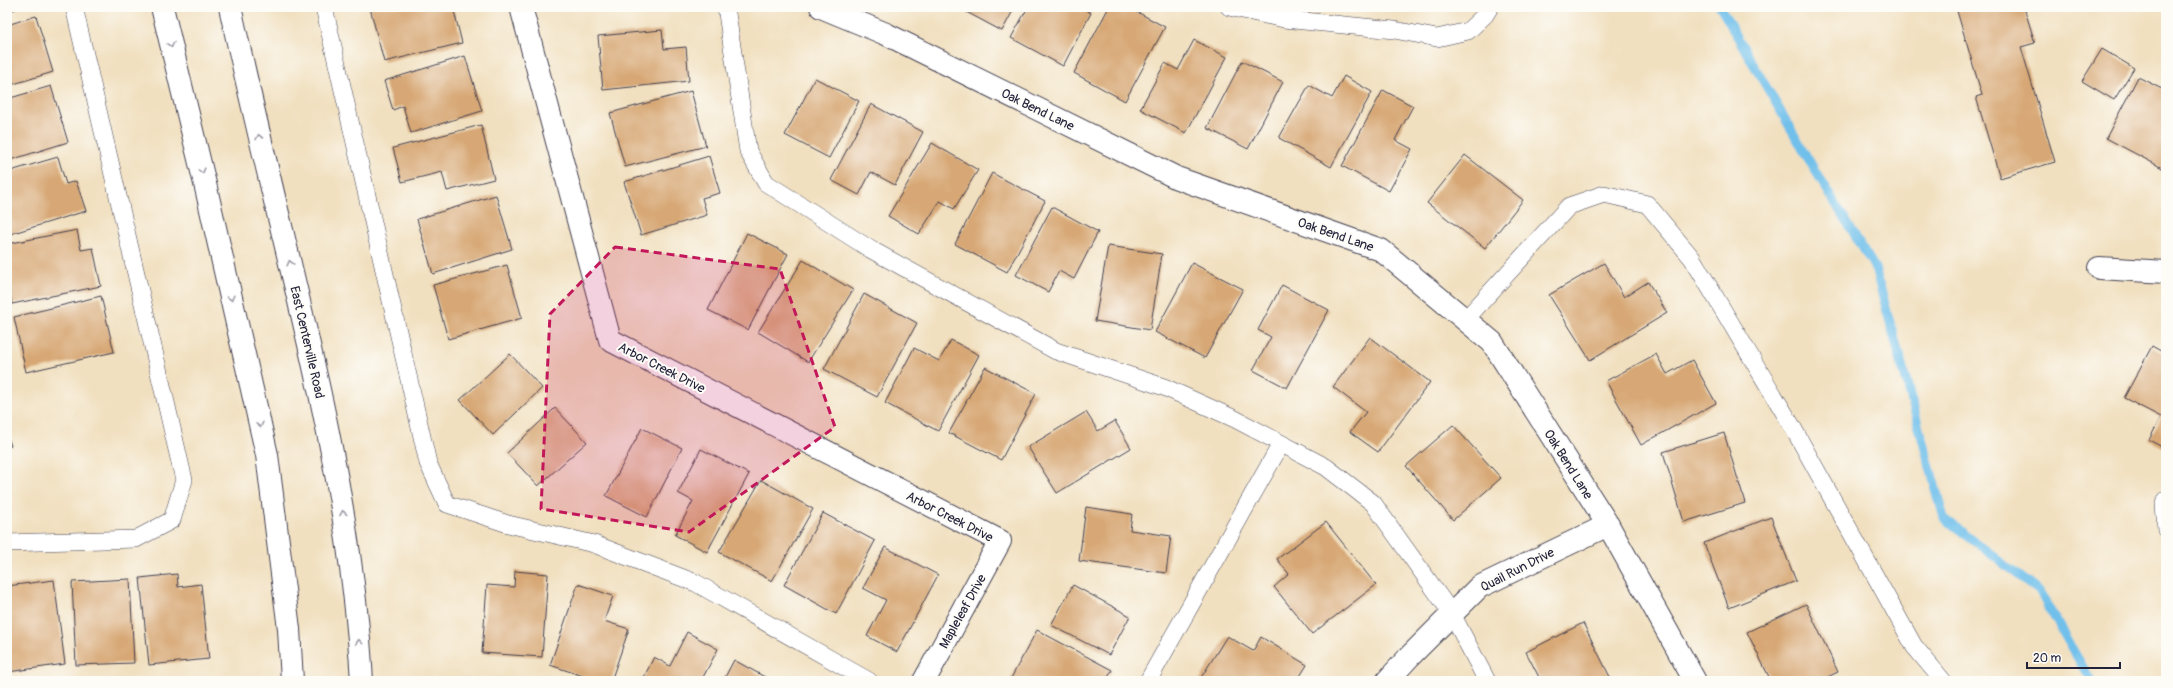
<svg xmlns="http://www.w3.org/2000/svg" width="2173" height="688" viewBox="0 0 2173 688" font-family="Pangolin,sans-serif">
	<rect width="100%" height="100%" fill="#fdfcf7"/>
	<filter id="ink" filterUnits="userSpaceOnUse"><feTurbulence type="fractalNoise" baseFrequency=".025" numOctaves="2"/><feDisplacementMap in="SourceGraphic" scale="8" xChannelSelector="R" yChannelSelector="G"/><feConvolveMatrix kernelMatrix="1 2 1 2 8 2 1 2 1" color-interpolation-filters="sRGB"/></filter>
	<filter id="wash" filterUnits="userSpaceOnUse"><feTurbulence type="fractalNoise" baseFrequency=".012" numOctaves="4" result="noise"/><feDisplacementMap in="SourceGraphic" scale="16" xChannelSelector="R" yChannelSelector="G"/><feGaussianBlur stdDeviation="0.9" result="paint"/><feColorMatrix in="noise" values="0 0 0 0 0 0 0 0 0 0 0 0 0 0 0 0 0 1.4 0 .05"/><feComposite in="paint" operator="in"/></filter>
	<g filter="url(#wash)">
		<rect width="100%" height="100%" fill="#f1e0c0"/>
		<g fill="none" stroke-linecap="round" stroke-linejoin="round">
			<!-- stream -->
			<polyline stroke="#70c0eb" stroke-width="9" points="1720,7 1813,167 1875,268 1944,518 2039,591 2091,681"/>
		</g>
		<g id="blocks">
			<!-- building -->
			<g fill="#d7a774">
				<polygon points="7,7 21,7 7,12"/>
				<polygon points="374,7 453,7 462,43 384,62 370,8"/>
				<polygon points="957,7 1015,7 1002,31"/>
				<polygon points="1028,7 1080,7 1091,13 1063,66 1011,38"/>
				<polygon points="1109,7 1128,7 1165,27 1125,101 1074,73"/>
				<polygon points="1971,7 2024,7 2035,43 2021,47 2055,162 2000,178 1976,97 1982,95 1957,11"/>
				<polygon points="36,16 53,72 7,86 7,25"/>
				<polygon points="662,30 664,49 686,47 689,81 603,90 598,36"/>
				<polygon points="1194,40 1227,57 1186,133 1140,109 1165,63 1178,70"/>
				<polygon points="2102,49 2134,68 2114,100 2082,81"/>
				<polygon points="465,56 482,111 411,133 403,106 393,110 384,81"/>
				<polygon points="1242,61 1283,82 1248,149 1207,128"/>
				<polygon points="1344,76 1372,92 1331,167 1279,138 1309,85 1332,98"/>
				<polygon points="2138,77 2166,91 2166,170 2106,138"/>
				<polygon points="815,78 859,101 829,158 785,135"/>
				<polygon points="51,86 68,142 7,161 7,99"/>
				<polygon points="1383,90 1413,106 1395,140 1412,149 1389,191 1342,166"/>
				<polygon points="691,91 706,146 625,167 610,113"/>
				<polygon points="871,104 923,132 895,185 871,172 859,195 831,180"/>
				<polygon points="481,125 494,179 447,191 442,172 402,182 393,148"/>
				<polygon points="932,143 978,170 954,209 940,201 919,234 888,216"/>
				<polygon points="1465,155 1523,200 1485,248 1427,203"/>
				<polygon points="709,156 720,193 702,198 707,215 641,235 624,182"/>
				<polygon points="58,157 66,184 76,181 86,211 7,235 7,172"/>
				<polygon points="992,173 1045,201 1007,272 955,244"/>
				<polygon points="496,195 512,249 433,274 417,219"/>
				<polygon points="1052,207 1098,232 1074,279 1059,271 1048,292 1016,275"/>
				<polygon points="77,230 81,250 93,248 101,286 12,304 7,278 7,244"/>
				<polygon points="747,233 788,254 748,330 708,310"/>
				<polygon points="1108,246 1162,254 1150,330 1095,321"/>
				<polygon points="803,260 853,290 808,362 758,332"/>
				<polygon points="1192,263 1243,289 1205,358 1155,332"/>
				<polygon points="1604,263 1624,297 1648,282 1667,313 1590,360 1549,295"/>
				<polygon points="507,265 522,318 448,339 433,285"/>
				<polygon points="1282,285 1329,310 1287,388 1253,370 1271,337 1258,330"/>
				<polygon points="864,294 917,323 877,397 824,369"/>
				<polygon points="101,296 114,352 26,372 14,317"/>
				<polygon points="1370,337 1430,382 1378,452 1350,432 1366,412 1333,387"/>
				<polygon points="951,340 979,355 938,431 885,403 914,348 939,361"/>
				<polygon points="2152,346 2166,354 2166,449 2149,440 2161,417 2124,398"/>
				<polygon points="510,354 542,388 493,435 460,400"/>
				<polygon points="1656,354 1667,374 1692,360 1716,403 1641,445 1606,381"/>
				<polygon points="985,367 1036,394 1001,460 949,433"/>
				<polygon points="555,408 587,442 538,486 507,453"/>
				<polygon points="1086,412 1098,431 1115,421 1131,448 1057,493 1028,447"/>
				<polygon points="1453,425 1501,478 1453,520 1406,466"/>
				<polygon points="642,428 682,448 647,517 606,496"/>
				<polygon points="1724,433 1745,503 1684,522 1663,452"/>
				<polygon points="7,434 11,446 7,448"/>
				<polygon points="701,449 749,474 707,552 675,535 693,501 678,493"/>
				<polygon points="761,480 813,509 772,581 719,552"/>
				<polygon points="1086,507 1132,514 1130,530 1171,536 1166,573 1079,561"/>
				<polygon points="823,513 875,541 836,614 784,585"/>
				<polygon points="1771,517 1796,581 1729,608 1704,543"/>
				<polygon points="1326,522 1376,585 1312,634 1274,587 1289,574 1277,559"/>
				<polygon points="885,547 938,575 897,652 867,636 886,600 863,588"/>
				<polygon points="515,571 548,574 542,657 482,653 487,585 514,587"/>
				<polygon points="177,574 178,587 201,584 209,659 149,665 140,578"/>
				<polygon points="130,579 134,663 76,665 72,582"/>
				<polygon points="54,580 65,664 8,672 7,586"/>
				<polygon points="578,584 613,596 604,621 629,629 611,681 598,681 550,665"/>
				<polygon points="1073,585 1130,616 1109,655 1051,625"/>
				<polygon points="1806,604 1838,672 1819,681 1771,681 1747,632"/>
				<polygon points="1583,623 1612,681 1541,681 1526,652"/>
				<polygon points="1037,630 1112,670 1106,681 1010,680"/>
				<polygon points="687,632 718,649 701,681 642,681 654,657 670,666"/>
				<polygon points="1227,636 1253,651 1261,637 1307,665 1297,681 1199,681"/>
				<polygon points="734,660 772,681 723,681"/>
			</g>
		</g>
	</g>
	<g filter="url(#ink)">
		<use href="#blocks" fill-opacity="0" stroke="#413e4f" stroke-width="1"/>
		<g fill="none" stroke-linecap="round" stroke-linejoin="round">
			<defs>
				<g id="service">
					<polyline points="324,7 428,463 447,504 508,524 594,544 696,583 869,681"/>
					<polyline points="726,7 748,151 766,183 870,249 1056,351 1164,387 1235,419 1326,467 1373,503 1452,614 1487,681"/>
					<polyline points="1229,7 1284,19 1394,30 1437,38 1468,31 1485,15 1490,7"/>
					<polyline points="1465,320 1569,206 1604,194 1647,204 1692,258 1792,426 1914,646 1943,681"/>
					<polyline points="2166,500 2164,504 2166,529"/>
					<polyline points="7,543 136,539 172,520 184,480 74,7"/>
					<polyline points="1148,681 1281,444"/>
				</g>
				<g id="minor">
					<polyline points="521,7 610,340 1000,541 924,681"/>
					<polyline points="821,7 886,34 1177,178 1381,250 1492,342 1608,525 1695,681"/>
					<polyline points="2099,268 2166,272"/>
					<polyline points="1387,681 1409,657 1479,587 1608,525"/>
				</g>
				<g id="secondary">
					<polyline points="162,7 206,188 267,455 289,629 292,681"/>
					<path d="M 230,7 C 246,79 263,151 280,222 C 317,374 353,525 362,681"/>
				</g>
			</defs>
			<!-- service casing -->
			<use href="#service" stroke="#413e4f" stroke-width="18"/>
			<!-- minor casing -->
			<use href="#minor" stroke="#413e4f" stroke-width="24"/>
			<!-- secondary casing -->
			<use href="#secondary" stroke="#413e4f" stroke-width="24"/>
			<!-- service -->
			<use href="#service" stroke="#fff" stroke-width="17"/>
			<!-- minor -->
			<use href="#minor" stroke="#fff" stroke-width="22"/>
			<!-- secondary -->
			<use href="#secondary" stroke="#fff" stroke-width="22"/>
		</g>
		<!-- one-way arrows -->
		<defs><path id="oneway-chevron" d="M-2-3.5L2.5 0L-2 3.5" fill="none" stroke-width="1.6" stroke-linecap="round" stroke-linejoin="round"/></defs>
		<g stroke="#9c9ca7">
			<use href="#oneway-chevron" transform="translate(171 45) rotate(77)"/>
			<use href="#oneway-chevron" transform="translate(259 137) rotate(-103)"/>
			<use href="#oneway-chevron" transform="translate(202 171) rotate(75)"/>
			<use href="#oneway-chevron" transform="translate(290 263) rotate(-104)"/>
			<use href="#oneway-chevron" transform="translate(231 298) rotate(77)"/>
			<use href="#oneway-chevron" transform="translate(260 425) rotate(77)"/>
			<use href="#oneway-chevron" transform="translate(343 513) rotate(-100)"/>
			<use href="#oneway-chevron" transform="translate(359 642) rotate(-95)"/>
		</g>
	</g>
	<!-- marked area -->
	<path fill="#c2185b" fill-opacity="0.2" stroke="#c2185b" stroke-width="3" stroke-dasharray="8 5" stroke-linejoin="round" d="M 615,247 L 780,269 L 835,427 L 689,532 L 541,509 L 550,314 Z"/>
	<g text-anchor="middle" stroke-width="4" stroke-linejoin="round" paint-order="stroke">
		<!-- street labels -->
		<g font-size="13" fill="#22223b" stroke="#fdfcf7">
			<text transform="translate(1038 109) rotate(26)" y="5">Oak Bend Lane</text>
			<text transform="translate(1336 234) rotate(19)" y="5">Oak Bend Lane</text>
			<text transform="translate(308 342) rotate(77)" y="5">East Centerville Road</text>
			<text transform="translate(662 367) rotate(27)" y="5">Arbor Creek Drive</text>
			<text transform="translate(1569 464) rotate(58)" y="5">Oak Bend Lane</text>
			<text transform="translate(950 516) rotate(27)" y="5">Arbor Creek Drive</text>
			<text transform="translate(1517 569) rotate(-27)" y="5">Quail Run Drive</text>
			<text transform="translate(962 611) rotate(-61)" y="5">Mapleleaf Drive</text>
		</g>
	</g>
	<!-- margin -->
	<rect width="2173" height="688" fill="none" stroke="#fdfcf7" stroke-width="24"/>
	<!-- scale -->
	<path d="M2027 662v6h93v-6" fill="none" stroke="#22223b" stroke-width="2"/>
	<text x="2033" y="662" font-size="12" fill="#22223b" stroke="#fdfcf7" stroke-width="3" paint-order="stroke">20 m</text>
</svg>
